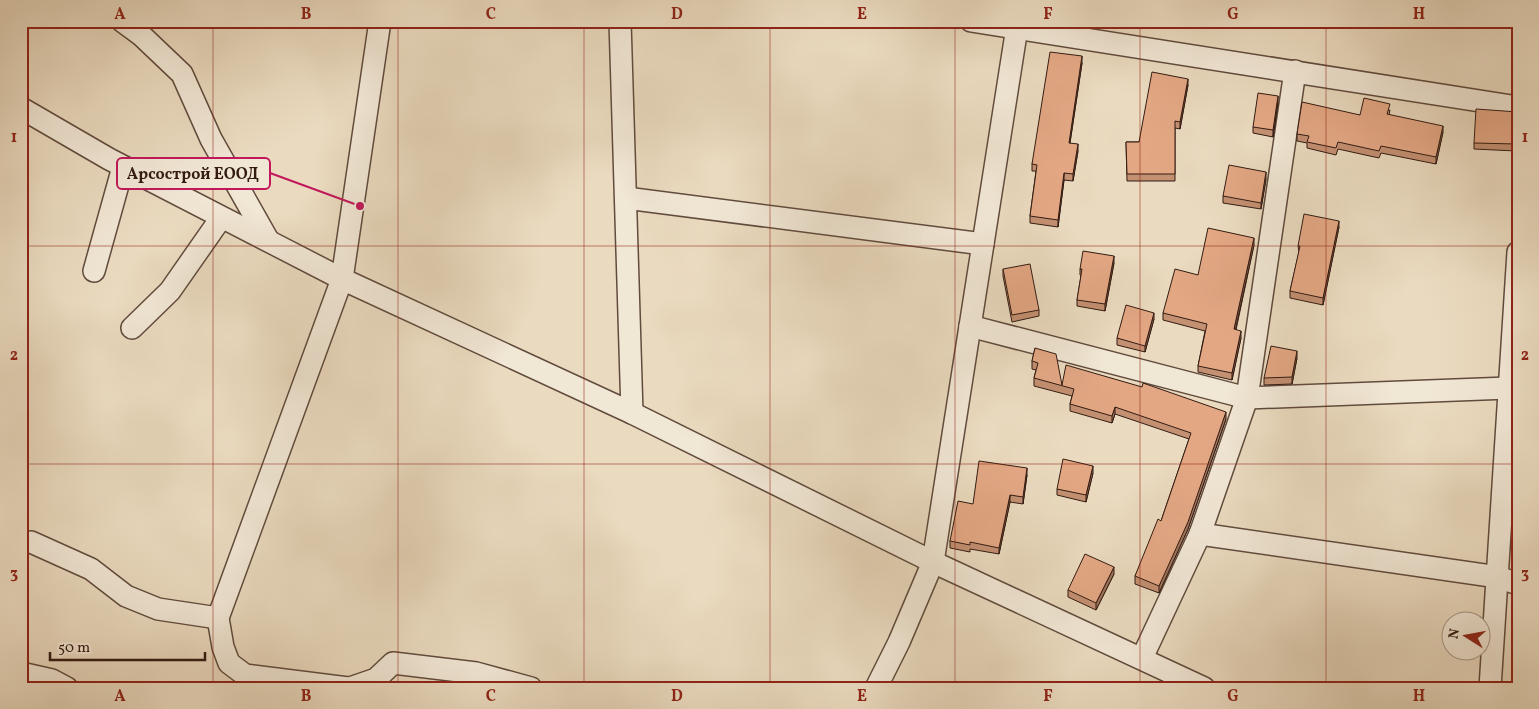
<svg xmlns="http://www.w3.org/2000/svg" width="1539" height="709" viewBox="0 0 1539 709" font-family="Vollkorn,serif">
	<rect width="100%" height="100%" fill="#eadabf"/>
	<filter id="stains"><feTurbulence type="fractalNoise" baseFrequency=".004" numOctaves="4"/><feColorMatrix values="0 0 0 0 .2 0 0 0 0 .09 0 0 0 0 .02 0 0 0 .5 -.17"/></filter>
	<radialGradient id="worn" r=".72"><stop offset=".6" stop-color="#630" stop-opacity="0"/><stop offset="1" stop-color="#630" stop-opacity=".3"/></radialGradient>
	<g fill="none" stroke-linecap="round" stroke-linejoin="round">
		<defs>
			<g id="minor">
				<polyline points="122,21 141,35 182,74 211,139 268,240"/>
				<polyline points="620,21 632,413"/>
				<polyline points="971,21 1518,107"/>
				<polyline points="21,108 109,159 342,279 632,413 933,562 1204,688"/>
				<polyline points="626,198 983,244"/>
				<polyline points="94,271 123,167"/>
				<polyline points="970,326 1247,398 1508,388"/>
				<polyline points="132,328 170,291 221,218"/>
				<polyline points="1200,534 1498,577 1518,584"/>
				<polyline points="31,542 91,569 126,596 158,609 218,618"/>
				<polyline points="1142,658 1200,534 1247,398 1295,71"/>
				<polyline points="21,673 52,680 67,688"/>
				<polyline points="348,688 245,675 229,663 223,647 218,618 342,279 380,21"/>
				<polyline points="350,688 376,679 393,663 476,673 531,688"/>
				<polyline points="876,688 899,642 933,562 1018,21"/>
				<polyline points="1490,688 1518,252"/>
			</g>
		</defs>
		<!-- minor casing -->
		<use href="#minor" stroke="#614b3d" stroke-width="24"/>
		<!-- minor -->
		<use href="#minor" stroke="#f1e7d5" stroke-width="21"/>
	</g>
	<!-- wall -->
	<g fill="#c39072" stroke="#331b12">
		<polygon points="1082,63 1070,143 1078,151 1073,181 1064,180 1058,227 1030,223 1030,216 1036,171 1032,171 1032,164"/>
		<polygon points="1188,85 1180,129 1175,128 1175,181 1127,181 1126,142 1139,142"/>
		<polygon points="1278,103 1273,137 1253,133 1253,127"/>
		<polygon points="1390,110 1389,115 1443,132 1436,164 1381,153 1379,158 1338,149 1336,155 1307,148 1307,143 1297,141 1297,134 1360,115"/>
		<polygon points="1518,112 1516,151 1474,149 1474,143"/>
		<polygon points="1266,179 1261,209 1223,203 1223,196"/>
		<polygon points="1339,227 1323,305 1290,298 1290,291 1299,252 1298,246"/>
		<polygon points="1254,245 1236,330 1241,338 1232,380 1198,372 1198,366 1205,331 1163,320 1163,313 1198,275"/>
		<polygon points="1114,263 1105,311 1077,306 1077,300 1081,276 1080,275 1080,269"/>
		<polygon points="1003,269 1039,310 1039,316 1012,322 1003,276"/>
		<polygon points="1154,319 1145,352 1117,345 1117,338"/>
		<polygon points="1035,348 1062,385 1226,419 1188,529 1159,593 1135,584 1135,576 1161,521 1189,439 1115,414 1112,423 1070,411 1070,404 1072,396 1034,386 1034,378 1036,370 1032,369 1032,361"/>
		<polygon points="1297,358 1292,384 1264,385 1264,378"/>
		<polygon points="1093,473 1086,502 1057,495 1057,489"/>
		<polygon points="1027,475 1023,504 1010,502 999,554 970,549 970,552 950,548 950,541 973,504"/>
		<polygon points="1114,574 1096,610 1068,597 1068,590"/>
	</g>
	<!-- shaded-wall -->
	<g fill="#9f755c" stroke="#331b12">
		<polygon points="1082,56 1082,63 1069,149 1069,143"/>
		<polygon points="1188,79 1188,85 1180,129 1180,122"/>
		<polygon points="1278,96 1278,103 1273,137 1273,130"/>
		<polygon points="1443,126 1443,132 1436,164 1436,157"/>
		<polygon points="1078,144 1078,151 1073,181 1073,174"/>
		<polygon points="1266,172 1266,179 1261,209 1261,203"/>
		<polygon points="1064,173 1064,180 1058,227 1058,220"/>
		<polygon points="1339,221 1339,227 1323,305 1323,298"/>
		<polygon points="1254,238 1254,245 1234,336 1234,329"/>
		<polygon points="1114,256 1114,263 1105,311 1105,304"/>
		<polygon points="1154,313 1154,319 1145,352 1145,346"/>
		<polygon points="1241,331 1241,338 1232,380 1232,373"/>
		<polygon points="1297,351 1297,358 1292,384 1292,377"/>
		<polygon points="1115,407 1115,414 1112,423 1112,416"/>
		<polygon points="1226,412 1226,419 1188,529 1159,593 1159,586"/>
		<polygon points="1093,466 1093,473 1086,502 1086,495"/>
		<polygon points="1027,468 1027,475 1023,504 1023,497"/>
		<polygon points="1010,495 1010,502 999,554 999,548"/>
		<polygon points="1114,567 1114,574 1096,610 1096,603"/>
	</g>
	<!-- building -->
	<g fill="#e3a784" stroke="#331b12">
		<polygon points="1050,52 1082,56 1069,143 1078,144 1073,174 1064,173 1058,220 1030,216 1037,165 1032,164"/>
		<polygon points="1152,72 1188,79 1180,122 1175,121 1175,174 1127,174 1126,142 1139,142"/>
		<polygon points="1258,93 1278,96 1273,130 1253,127"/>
		<polygon points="1364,98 1390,104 1387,114 1443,126 1436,157 1381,146 1379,151 1338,142 1336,148 1307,142 1309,136 1297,134 1302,102 1360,115"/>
		<polygon points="1476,109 1518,112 1516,144 1474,143"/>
		<polygon points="1229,165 1266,172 1261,203 1223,196"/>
		<polygon points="1304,214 1339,221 1323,298 1290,291 1300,246 1298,246"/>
		<polygon points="1208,228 1254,238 1234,329 1241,331 1232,373 1198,366 1207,324 1163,313 1175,269 1198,275"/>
		<polygon points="1083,251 1114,256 1105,304 1077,300 1082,269 1080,269"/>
		<polygon points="1030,264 1039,310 1012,315 1003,269"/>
		<polygon points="1126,305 1154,313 1145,346 1117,338"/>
		<polygon points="1271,346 1297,351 1292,377 1264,378"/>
		<polygon points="1035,348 1056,354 1062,385 1066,365 1142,387 1143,383 1226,412 1188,522 1159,586 1135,576 1158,519 1161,521 1191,433 1115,407 1112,416 1070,404 1074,389 1034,378 1038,363 1032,361"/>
		<polygon points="1063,459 1093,466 1086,495 1057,489"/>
		<polygon points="979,461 1027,468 1023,497 1010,495 999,548 970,542 970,545 950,541 958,501 973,504"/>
		<polygon points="1085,554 1114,567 1096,603 1068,590"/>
	</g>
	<!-- grid -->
	<path fill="none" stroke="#8f2418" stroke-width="1" stroke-opacity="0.55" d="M 213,21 L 213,688M 398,21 L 398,688M 584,21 L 584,688M 770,21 L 770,688M 955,21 L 955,688M 1140,21 L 1140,688M 1326,21 L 1326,688M 21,246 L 1518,246M 21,464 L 1518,464"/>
	<!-- callouts -->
	<path fill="none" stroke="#c2185b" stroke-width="2" d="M360 206L270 173"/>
	<circle fill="#c2185b" stroke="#f1e7d5" stroke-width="2" cx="360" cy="206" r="5"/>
	<rect fill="#f1e7d5" stroke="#c2185b" stroke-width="2" x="117" y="158" width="153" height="31" rx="5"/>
	<g font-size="16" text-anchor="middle" font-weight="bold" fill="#331b12">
		<text x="193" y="179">Арсострой ЕООД</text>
	</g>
	<!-- margin -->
	<rect width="1539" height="709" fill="none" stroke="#eadabf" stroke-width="55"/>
	<!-- north arrow -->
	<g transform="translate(1466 636) rotate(281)"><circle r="24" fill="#f1e7d5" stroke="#a59587"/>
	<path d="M0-4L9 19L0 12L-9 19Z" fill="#8f2418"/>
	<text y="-8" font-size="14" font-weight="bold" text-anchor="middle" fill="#331b12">N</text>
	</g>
	<!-- scale -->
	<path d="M50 652v8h155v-8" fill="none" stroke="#331b12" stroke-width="2.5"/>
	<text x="58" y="652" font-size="15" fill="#331b12" stroke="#f1e7d5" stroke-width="4" paint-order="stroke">50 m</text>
	<rect x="28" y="28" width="1484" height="654" fill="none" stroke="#8f2418" stroke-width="2"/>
	<g font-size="16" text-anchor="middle" font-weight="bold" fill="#8f2418">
		<text x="120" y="19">A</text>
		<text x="306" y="19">B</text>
		<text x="491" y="19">C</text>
		<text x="677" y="19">D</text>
		<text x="862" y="19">E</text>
		<text x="1048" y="19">F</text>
		<text x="1233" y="19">G</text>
		<text x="1419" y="19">H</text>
		<text x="14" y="142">1</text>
		<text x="1525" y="142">1</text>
		<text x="14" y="360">2</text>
		<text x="1525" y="360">2</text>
		<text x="14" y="578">3</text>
		<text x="1525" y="578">3</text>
		<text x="120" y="701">A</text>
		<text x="306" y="701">B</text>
		<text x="491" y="701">C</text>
		<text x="677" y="701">D</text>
		<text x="862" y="701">E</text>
		<text x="1048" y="701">F</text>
		<text x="1233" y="701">G</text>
		<text x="1419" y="701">H</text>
	</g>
	<rect width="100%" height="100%" filter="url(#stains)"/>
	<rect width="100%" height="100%" fill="url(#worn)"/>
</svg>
